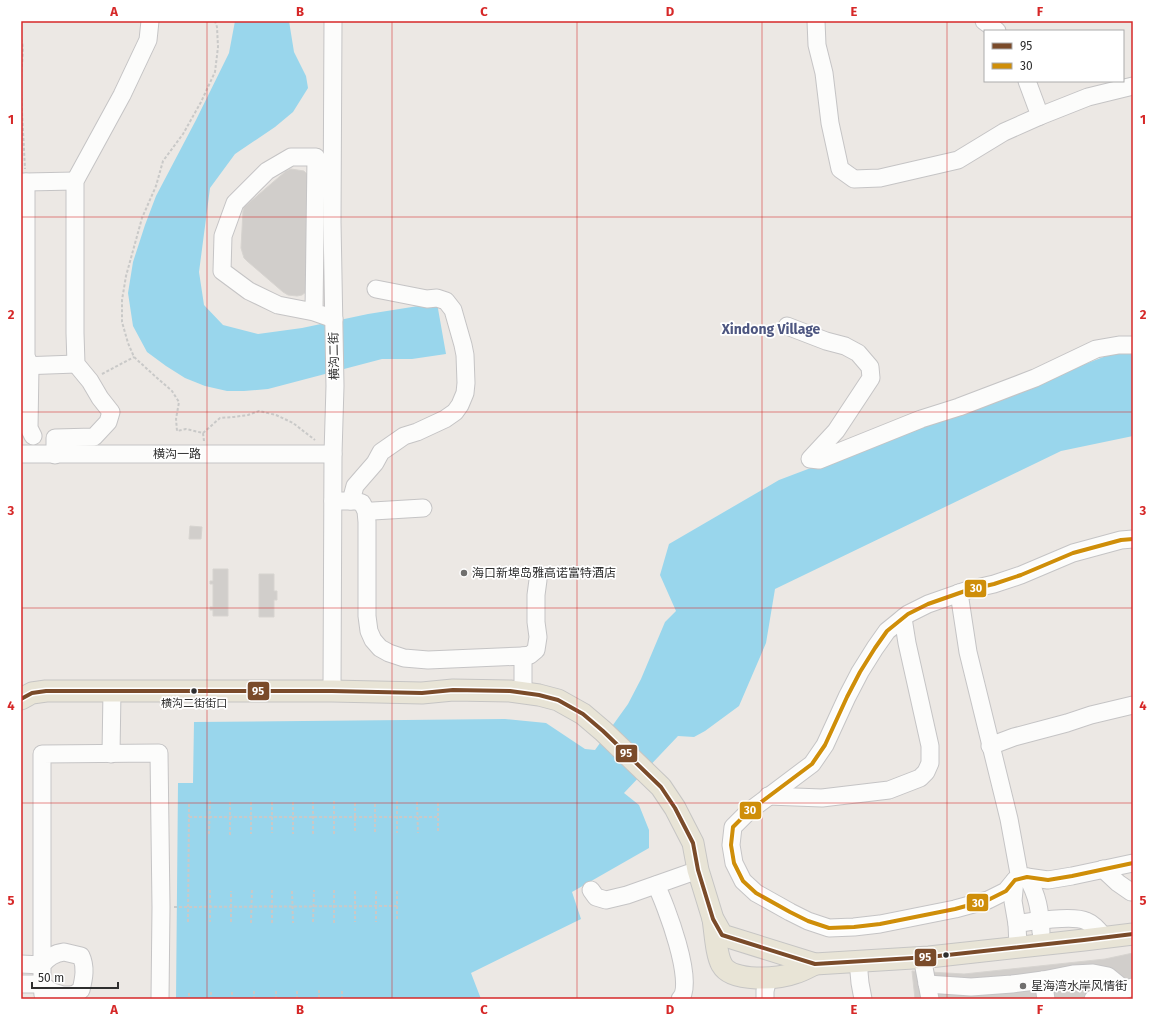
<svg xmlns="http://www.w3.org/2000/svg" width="1154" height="1020" viewBox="0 0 1154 1020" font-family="'Fira Sans','Noto Sans SC',sans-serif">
	<rect width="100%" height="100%" fill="#ece8e4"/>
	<!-- water -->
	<g fill="#99d6ec">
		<polygon points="235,21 289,21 294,52 306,76 308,88 293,112 275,127 235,154 210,188 199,272 204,305 223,325 258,334 302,328 368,314 437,303 446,354 412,359 382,359 268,389 244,391 227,391 205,386 185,378 166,366 147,352 133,326 128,293 133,262 145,225 156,196 196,120 229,53"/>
		<polygon points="1114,353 1133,353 1133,436 1061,451 775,589 766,643 739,706 705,731 694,737 678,736 624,793 639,805 649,830 649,848 572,892 581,919 471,973 481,999 176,999 178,783 193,783 194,722 505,719 546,723 585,749 595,750 628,704 641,679 665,622 676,611 660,575 669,544 779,480"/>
	</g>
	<!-- building -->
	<g fill="#d1cecb" stroke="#d7d4d0">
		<polygon points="291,169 304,171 310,177 306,292 302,295 297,296 288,295 283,292 247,261 244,258 241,248 243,211 244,207 286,171"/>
		<polygon points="190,526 202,527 201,539 189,539"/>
		<polygon points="213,569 228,569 228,616 213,616 213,610 210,610 210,607 213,607 213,584 210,584 210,581 213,581"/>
		<polygon points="259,574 274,574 274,591 277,591 277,600 274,600 274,617 259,617"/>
		<polygon points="1133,953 1133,999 915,999 912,971 964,974 1105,959"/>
	</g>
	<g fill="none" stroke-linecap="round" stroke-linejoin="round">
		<defs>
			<g id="minor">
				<polyline points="816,21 817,45 824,73 830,123 840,169 854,179 880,178 958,160 1004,132 1040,116 1088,97 1133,86"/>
				<polyline points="984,21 991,26 997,31"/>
				<polyline points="1027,81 1040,116"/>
				<polyline points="21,182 26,182 26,356 30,366 29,428 33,436"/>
				<polyline points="26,182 75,181"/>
				<polyline points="314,312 316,157 291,157 267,171 235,203 223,236 222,271 249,291 278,305 314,312 334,319"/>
				<polyline points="787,326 826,341 845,346 858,353 870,367 871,378 836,431 810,459 819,460 921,419 959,407 1035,378 1096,349 1119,345 1133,345"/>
				<polyline points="21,366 76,364"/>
				<polyline points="21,454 333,454"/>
				<polyline points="55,455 55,438 94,437 108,422 111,412 100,398 90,381 76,364 75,333 75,181 122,95 148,40 150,21"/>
				<polyline points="333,501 356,501 362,503 366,511 367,522 367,616 369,631 373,640 380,648 389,653 404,658 428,660 523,656 523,693"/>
				<polyline points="351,501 355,486 375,463 381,452 404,436 417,432 445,419 455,412 460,405 465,393 466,383 465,355 463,345 453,310 446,301 437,298 427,299 376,289"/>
				<polyline points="366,511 373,511 423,508"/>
				<polyline points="1133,539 1121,540 1073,553 1021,575 994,584 968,590 928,604 908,614 887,631 875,648 860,672 847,697 825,745 812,764 748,812 733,827 731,845 734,863 743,881 756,893 790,912 808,921 829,928 854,927 880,924 955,909 988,900 1006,891 1015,880 1027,877 1048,880 1072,876 1133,863"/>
				<polyline points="959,593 968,652 1009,819 1020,879"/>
				<polyline points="523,656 530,655 536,650 538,637 536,622 536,595 538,580"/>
				<polyline points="332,691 333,454 335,386 332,222 333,21"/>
				<polyline points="990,746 1014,737 1067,723 1091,715 1133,705"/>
				<polyline points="111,754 112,691"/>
				<polyline points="768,796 822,798 889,790 920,778 926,772 930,763 930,746 907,643 903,618"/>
				<polyline points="1103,869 1118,883 1131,892 1133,892"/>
				<path d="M 1027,877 C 1038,896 1040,911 1041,932"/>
				<polyline points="1015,880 1013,901 1017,924"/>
				<path d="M 656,885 C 665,903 696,984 680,999"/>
				<polyline points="591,890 596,897 606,900 627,895 698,870"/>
				<path d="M 1018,947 L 1017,924 C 1031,921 1074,915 1086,921 C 1094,924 1099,931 1105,938"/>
				<path d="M 64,952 L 81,956 C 86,967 84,978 81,990 L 75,994 L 70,995 L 63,995 L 50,991 L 42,984 L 42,965 C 48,957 55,953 64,952 Z"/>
				<polyline points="922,957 930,999"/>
				<polyline points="858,961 860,983 863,999"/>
				<polyline points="21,964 42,965 42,754 159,753 161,907 160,999"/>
				<polyline points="1043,980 1046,999"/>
				<polyline points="21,984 42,984 43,995"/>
				<polyline points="927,984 971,987 1012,984 1043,980 1073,974 1093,973 1108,976 1124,989"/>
				<polyline points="765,999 765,991 768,978"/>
				<polyline points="1093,999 1133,987"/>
			</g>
			<g id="major">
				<polyline points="21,699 32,693 46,691 332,691 422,693 453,690 510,691 539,695 558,700 583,714 603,731 661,787 675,808 693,843 698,870 713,919 722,935 815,964 929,957 1084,940 1133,934"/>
				<path d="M 713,919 C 715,931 716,955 722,965 C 732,983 779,979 795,973 C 802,971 809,967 815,964"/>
			</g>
		</defs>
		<!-- minor casing -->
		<use href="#minor" stroke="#c5c4c5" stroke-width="19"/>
		<!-- major casing -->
		<use href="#major" stroke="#c6c5c4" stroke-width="23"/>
		<!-- path -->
		<g stroke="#c9c9c8" stroke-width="2" stroke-dasharray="3 2" stroke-linecap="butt">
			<path d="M 21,39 C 25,48 21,67 21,78"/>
			<polyline points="21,93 25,169"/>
			<polyline points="102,374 134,357"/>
			<polyline points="203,433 220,418 234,417 248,415 259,411 276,415 293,423 315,440"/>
			<polyline points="204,441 203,433 186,429 177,431 176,419 179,402 172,391 156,377 134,357 128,343 122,322 122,300 126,276 142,218 156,186 163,161 183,134 201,102 215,72 218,47 217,27 215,21"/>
			<polyline points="397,801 397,833"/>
			<polyline points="230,802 230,835"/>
			<polyline points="251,802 251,834"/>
			<polyline points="272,802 272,833"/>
			<polyline points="293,802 293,834"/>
			<polyline points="417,802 418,833"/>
			<polyline points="355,803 355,833"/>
			<polyline points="438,803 438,832"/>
			<polyline points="189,817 438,817"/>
			<polyline points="375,832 375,802"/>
			<polyline points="209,834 210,801"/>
			<polyline points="313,834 313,802"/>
			<polyline points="334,834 334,801"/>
			<polyline points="210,890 210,922"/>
			<polyline points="334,890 334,923"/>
			<polyline points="292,891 293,923"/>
			<polyline points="355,891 355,922"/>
			<polyline points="376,891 376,922"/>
			<polyline points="397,891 397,921"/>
			<polyline points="174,907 397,906"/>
			<polyline points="188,922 189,803"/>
			<polyline points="231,922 231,891"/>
			<polyline points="313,922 314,890"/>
			<polyline points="251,923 252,890"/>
			<polyline points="272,923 272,890"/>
			<polyline points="319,990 319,999"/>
			<polyline points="254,991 254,999"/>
			<polyline points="276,991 276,999"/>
			<polyline points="342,991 342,999"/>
			<polyline points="211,992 211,999"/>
			<polyline points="232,992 232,999"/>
			<polyline points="189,993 189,999"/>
			<polyline points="297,999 297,991"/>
		</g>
		<!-- minor -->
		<use href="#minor" stroke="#fcfcfb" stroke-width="17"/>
		<!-- major -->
		<use href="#major" stroke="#e8e4d6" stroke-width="21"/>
		<defs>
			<polyline id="bus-1" points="21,699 32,693 46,691 332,691 422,693 453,690 510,691 539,695 558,700 583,714 603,731 661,787 675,808 693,843 698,870 713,919 722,935 815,964 929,957 1084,940 1133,934"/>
			<polyline id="bus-2" points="1133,539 1121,540 1073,553 1021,575 994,584 968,590 928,604 908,614 887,631 875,648 860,672 847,697 825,745 812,764 748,812 733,827 731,845 734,863 743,881 756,893 790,912 808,921 829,928 854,927 880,924 955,909 988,900 1006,891 1015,880 1027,877 1048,880 1072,876 1133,863"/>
		</defs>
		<!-- bus-1 casing -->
		<use href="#bus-1" stroke="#fff" stroke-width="7"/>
		<!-- bus-2 casing -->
		<use href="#bus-2" stroke="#fff" stroke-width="7"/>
		<!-- bus-1 -->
		<use href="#bus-1" stroke="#7a4b2a" stroke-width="4"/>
		<!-- bus-2 -->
		<use href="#bus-2" stroke="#cf8e09" stroke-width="4"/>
	</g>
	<!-- grid -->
	<path fill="none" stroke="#d62828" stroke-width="1" stroke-opacity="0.55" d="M 207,21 L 207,999M 392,21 L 392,999M 577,21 L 577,999M 762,21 L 762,999M 947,21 L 947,999M 21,217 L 1133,217M 21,412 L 1133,412M 21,608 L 1133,608M 21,803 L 1133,803"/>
	<!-- markers -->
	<g fill="#706f6e" stroke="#fff" stroke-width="1.5">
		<circle cx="464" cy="573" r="4"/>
		<circle cx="1023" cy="986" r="4"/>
	</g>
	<g fill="#2e2e2e" stroke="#fff" stroke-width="1.5">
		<circle cx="194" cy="691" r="3.5"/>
		<circle cx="946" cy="955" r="3.5"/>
	</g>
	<g text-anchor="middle" stroke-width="3.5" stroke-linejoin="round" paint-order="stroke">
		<!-- bus labels -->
		<g font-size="11" fill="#2e2e2e" stroke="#fff">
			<text x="194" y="707">横沟二街街口</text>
		</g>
		<!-- street labels -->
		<g font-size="12" fill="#2e2e2e" stroke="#fff">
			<text transform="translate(334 356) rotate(-91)" y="4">横沟二街</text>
			<text x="177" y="458">横沟一路</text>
		</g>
		<!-- poi labels -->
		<g font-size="12" fill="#2e2e2e" stroke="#fff" text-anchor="start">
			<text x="472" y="577">海口新埠岛雅高诺富特酒店</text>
			<text x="1031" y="990">星海湾水岸风情街</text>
		</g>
		<!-- quarter labels -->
		<g font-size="14" font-weight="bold" fill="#4d5680" stroke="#fff">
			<text x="771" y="334">Xindong Village</text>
		</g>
	</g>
	<g stroke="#fff" stroke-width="1.5">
		<rect x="964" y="579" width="23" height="19" rx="4" fill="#cf8e09"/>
		<rect x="247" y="681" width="23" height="20" rx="4" fill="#7a4b2a"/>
		<rect x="615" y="744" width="23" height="19" rx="4" fill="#7a4b2a"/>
		<rect x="739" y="801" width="23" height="19" rx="4" fill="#cf8e09"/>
		<rect x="966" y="893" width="23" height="19" rx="4" fill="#cf8e09"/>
		<rect x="914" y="948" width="23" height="19" rx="4" fill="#7a4b2a"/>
	</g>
	<g font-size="11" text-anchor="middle" font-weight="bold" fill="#fff">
		<text x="976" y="592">30</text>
		<text x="258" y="695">95</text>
		<text x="626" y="757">95</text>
		<text x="750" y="814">30</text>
		<text x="978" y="907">30</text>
		<text x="925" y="961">95</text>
	</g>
	<!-- border -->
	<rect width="1154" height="1020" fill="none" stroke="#ffffff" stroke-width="44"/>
	<!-- legend -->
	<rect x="984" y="30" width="140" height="52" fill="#ffffff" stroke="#ababab"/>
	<rect x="992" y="43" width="20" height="6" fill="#7a4b2a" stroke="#ababab"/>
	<text x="1020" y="50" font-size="12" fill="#2e2e2e">95</text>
	<rect x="992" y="63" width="20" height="6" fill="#cf8e09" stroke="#ababab"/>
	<text x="1020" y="70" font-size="12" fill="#2e2e2e">30</text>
	<!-- scale -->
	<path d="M32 982v6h86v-6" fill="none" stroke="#2e2e2e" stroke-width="2"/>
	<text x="38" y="982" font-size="12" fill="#2e2e2e" stroke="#ffffff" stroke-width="3" paint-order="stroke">50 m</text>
	<rect x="22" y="22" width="1110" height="976" fill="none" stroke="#d62828" stroke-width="1.5"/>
	<g font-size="13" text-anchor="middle" font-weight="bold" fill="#d62828">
		<text x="114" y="16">A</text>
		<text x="300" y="16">B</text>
		<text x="484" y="16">C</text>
		<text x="670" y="16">D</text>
		<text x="854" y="16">E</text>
		<text x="1040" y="16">F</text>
		<text x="11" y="124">1</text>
		<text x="1143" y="124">1</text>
		<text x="11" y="319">2</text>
		<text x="1143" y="319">2</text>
		<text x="11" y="515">3</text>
		<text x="1143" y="515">3</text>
		<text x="11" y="710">4</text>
		<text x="1143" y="710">4</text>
		<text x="11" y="905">5</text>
		<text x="1143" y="905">5</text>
		<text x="114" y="1014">A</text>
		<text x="300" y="1014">B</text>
		<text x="484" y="1014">C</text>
		<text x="670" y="1014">D</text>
		<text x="854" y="1014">E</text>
		<text x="1040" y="1014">F</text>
	</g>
</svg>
